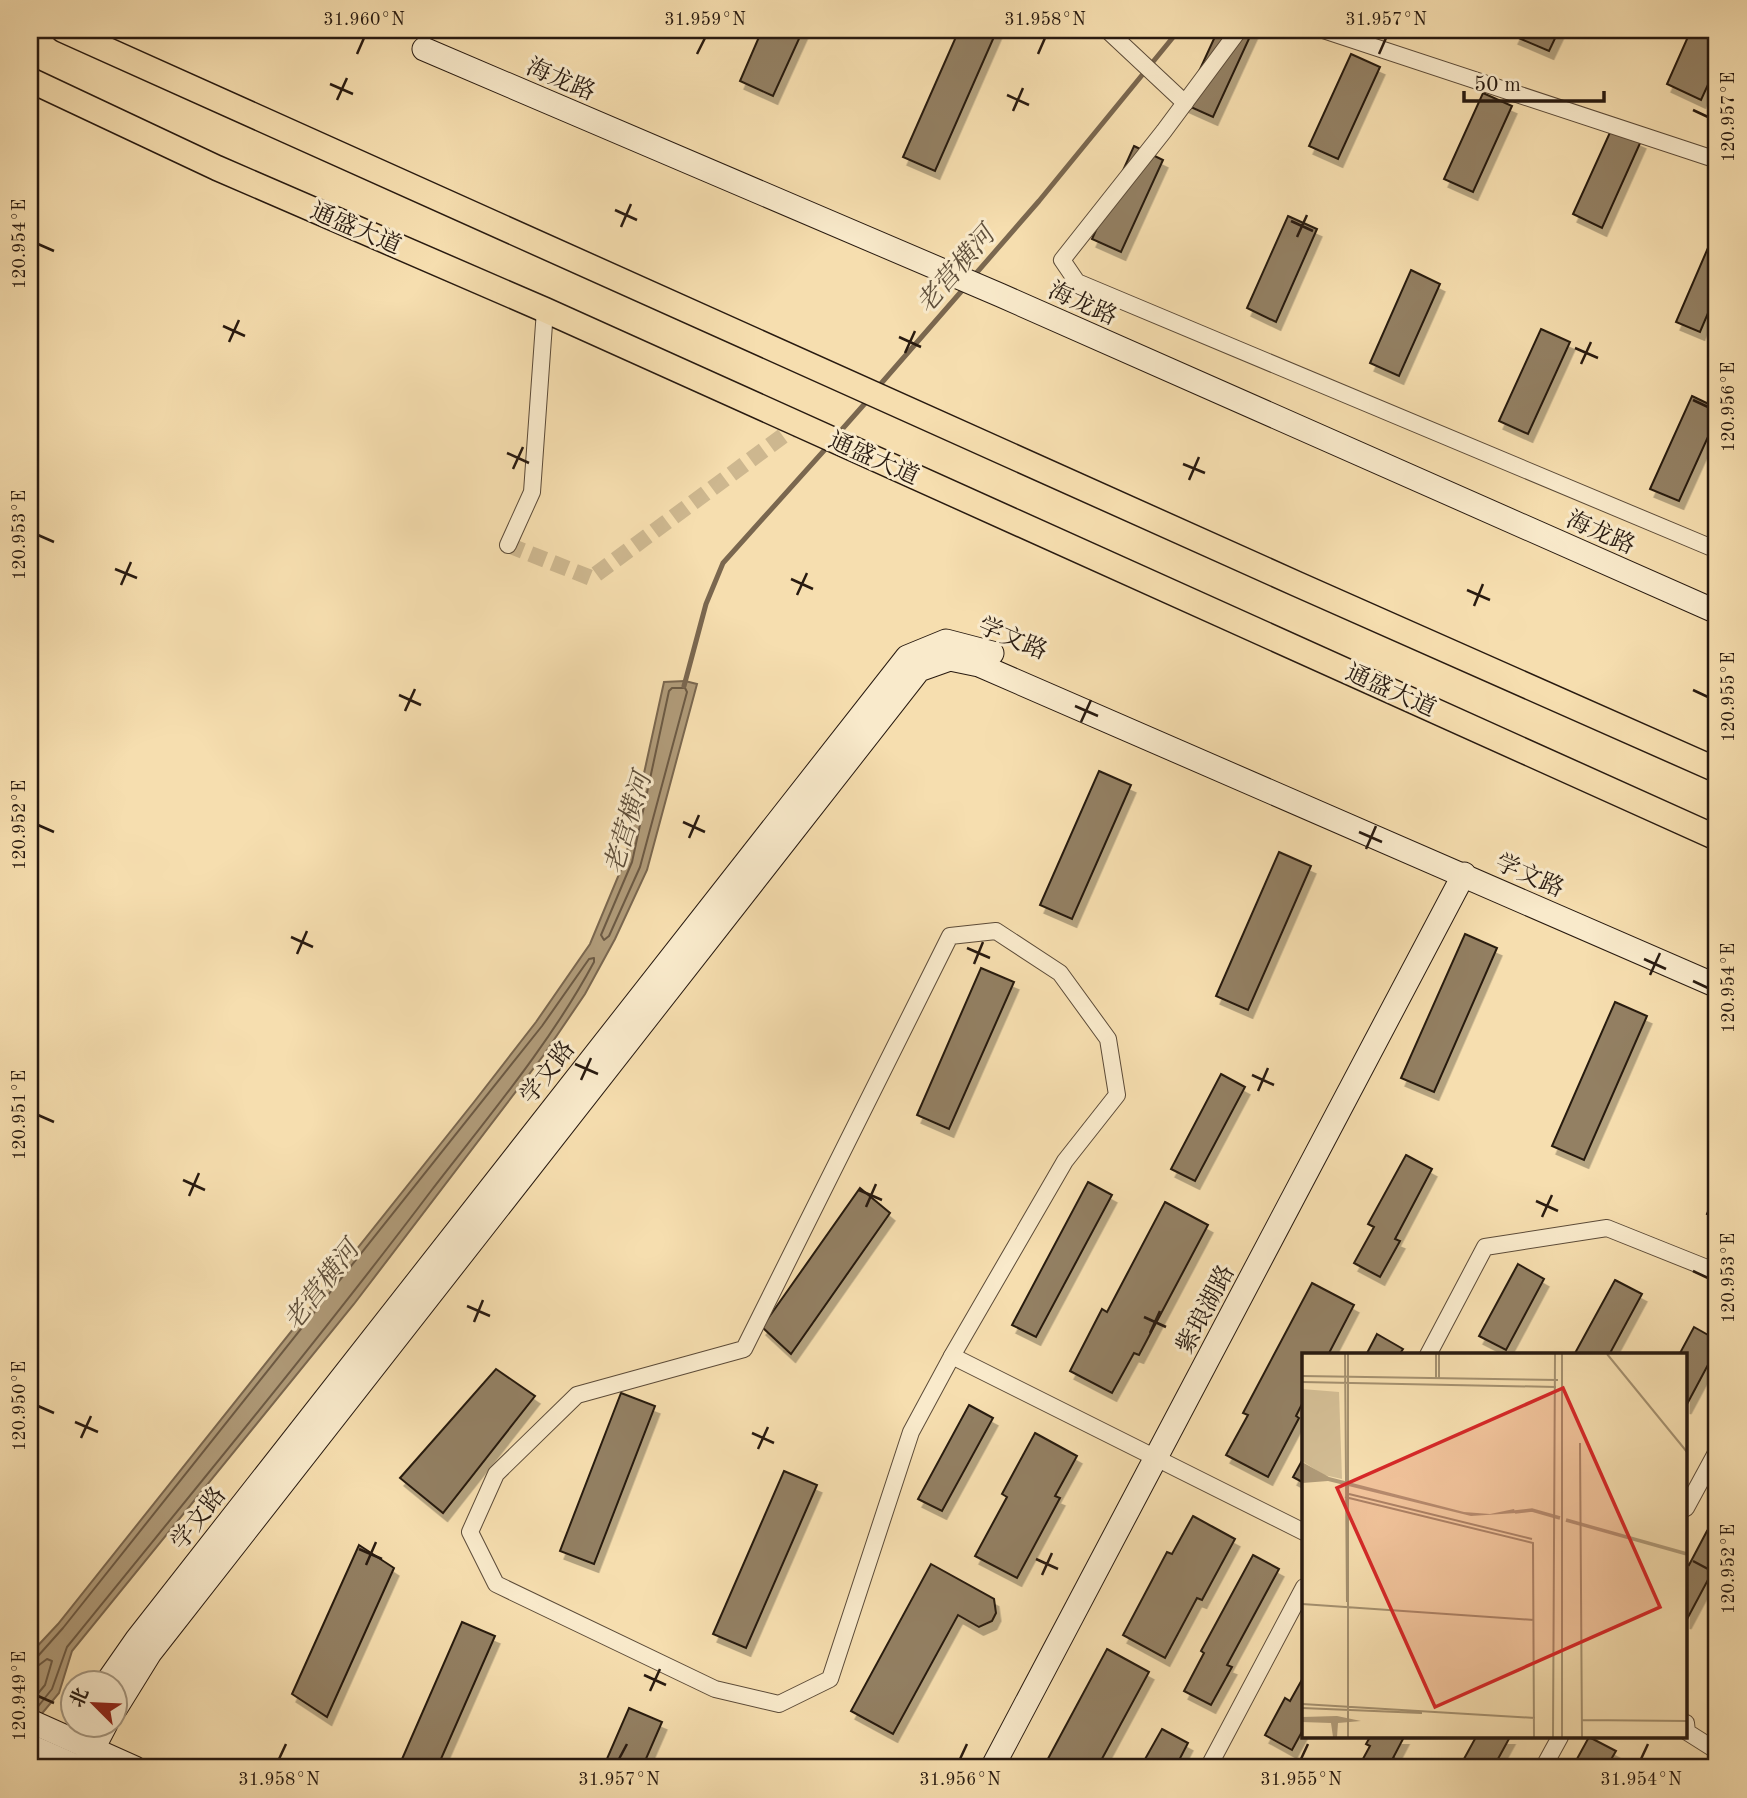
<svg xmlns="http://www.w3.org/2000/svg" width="1747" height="1798" viewBox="0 0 1747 1798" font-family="'Old Standard TT','Noto Serif SC',serif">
	<defs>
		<filter id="shadow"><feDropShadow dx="4.5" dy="8" stdDeviation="0" flood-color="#0004"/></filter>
	</defs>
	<rect width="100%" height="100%" fill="#f6deaf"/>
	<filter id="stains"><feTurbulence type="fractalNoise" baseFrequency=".00286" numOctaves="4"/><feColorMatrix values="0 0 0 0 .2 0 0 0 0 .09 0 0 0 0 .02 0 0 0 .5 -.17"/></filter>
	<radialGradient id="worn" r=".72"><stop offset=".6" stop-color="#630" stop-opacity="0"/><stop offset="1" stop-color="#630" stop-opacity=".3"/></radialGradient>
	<!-- water -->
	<polygon fill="#b09b79" stroke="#7a674f" stroke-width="2" points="685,681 697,684 647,870 615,939 585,994 543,1056 354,1304 72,1651 59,1693 30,1728 30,1654 58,1624 474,1102 536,1022 590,944 625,860 664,682"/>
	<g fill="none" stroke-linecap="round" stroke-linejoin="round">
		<!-- shore -->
		<g stroke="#6c5a44" stroke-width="2">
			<polygon points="672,688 685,688 687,692 640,867 609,936 604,940 601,935 632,862 669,691"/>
			<path d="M 30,1658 L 38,1656 L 63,1628 L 542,1026 L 589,959 L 594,958 L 594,962 C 550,1044 488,1117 431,1191 C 314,1346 189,1496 67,1647 L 52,1689 L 36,1709"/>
			<polyline points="30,1667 39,1665 47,1659 52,1661 45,1685 30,1703"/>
		</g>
		<!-- stream -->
		<g stroke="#7a674f" stroke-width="5">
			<polyline points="972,278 1039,201 1179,30"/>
			<polyline points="878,387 966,286"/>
			<polyline points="837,435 868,400"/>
			<polyline points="684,686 706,604 723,563 829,445"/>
		</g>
	</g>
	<!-- building -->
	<g fill="#938063" stroke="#281a10" stroke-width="2" filter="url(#shadow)">
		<polygon points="762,30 803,30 773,96 740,81"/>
		<polygon points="959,30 997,30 935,171 903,157"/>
		<polygon points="1218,30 1253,30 1213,117 1184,104"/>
		<polygon points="1517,30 1559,30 1549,51 1514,36"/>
		<polygon points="1691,30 1717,30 1717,65 1701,100 1667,84"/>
		<polygon points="1351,54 1380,67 1338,159 1309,146"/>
		<polygon points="1483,93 1512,106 1473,192 1444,179"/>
		<polygon points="1612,128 1641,141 1602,228 1573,214"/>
		<polygon points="1134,146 1163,160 1121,252 1092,239"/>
		<polygon points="1288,216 1317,229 1276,322 1247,308"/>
		<polygon points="1717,227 1717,292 1700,332 1676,322"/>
		<polygon points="1411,270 1440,284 1399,376 1370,363"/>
		<polygon points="1541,329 1570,342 1528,434 1499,421"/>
		<polygon points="1692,396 1717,408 1717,417 1679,501 1650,489"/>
		<polygon points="1099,771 1131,785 1072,919 1040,905"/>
		<polygon points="1279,852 1311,866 1248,1010 1216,996"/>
		<polygon points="1465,934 1497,948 1434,1092 1401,1078"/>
		<polygon points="981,968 1014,982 949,1129 917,1115"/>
		<polygon points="1615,1002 1647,1016 1584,1160 1552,1146"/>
		<polygon points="1221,1074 1245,1087 1195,1181 1171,1169"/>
		<polygon points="1406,1155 1432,1169 1395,1239 1400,1241 1380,1277 1354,1263 1374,1227 1368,1224"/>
		<polygon points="1088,1182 1112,1195 1036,1337 1012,1325"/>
		<polygon points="860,1188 890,1213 791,1354 762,1327"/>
		<polygon points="1717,1190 1717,1218 1707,1214"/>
		<polygon points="1165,1202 1208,1225 1139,1355 1134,1353 1112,1393 1070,1371 1102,1309 1107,1312"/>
		<polygon points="1518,1264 1544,1279 1506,1350 1479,1336"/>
		<polygon points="1615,1280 1642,1294 1609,1355 1574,1355"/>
		<polygon points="1312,1283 1354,1305 1328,1355 1304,1355 1304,1400 1296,1416 1299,1418 1268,1477 1226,1455 1248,1415 1243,1413"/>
		<polygon points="1694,1327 1717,1340 1717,1348 1686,1406 1686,1355 1679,1355"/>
		<polygon points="1377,1334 1403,1349 1399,1355 1366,1355"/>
		<polygon points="496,1369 535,1396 443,1513 400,1478"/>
		<polygon points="621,1393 655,1406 594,1564 560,1551"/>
		<polygon points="969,1405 993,1418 942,1511 918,1499"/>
		<polygon points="1035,1433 1077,1456 1055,1496 1060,1498 1017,1578 975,1556 1007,1497 1002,1494"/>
		<polygon points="1304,1457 1304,1483 1293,1477"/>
		<polygon points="784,1471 817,1485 746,1648 713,1634"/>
		<polygon points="1193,1516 1235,1539 1202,1600 1197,1598 1165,1658 1123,1635 1167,1552 1172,1554"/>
		<polygon points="1707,1531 1717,1537 1717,1574 1715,1578 1710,1576 1686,1621 1686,1563 1689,1565"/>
		<polygon points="359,1545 394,1568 327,1717 292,1694"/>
		<polygon points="1253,1555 1279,1569 1227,1665 1232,1667 1211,1705 1184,1691 1204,1653 1201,1651"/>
		<polygon points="931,1564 994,1599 996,1613 992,1621 979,1627 958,1615 893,1734 851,1711"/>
		<polygon points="462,1622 495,1636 437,1768 404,1768 399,1766"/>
		<polygon points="1107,1649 1149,1672 1097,1768 1043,1768"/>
		<polygon points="1304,1676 1304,1728 1292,1750 1265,1735 1285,1698 1290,1701"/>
		<polygon points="629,1708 662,1722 642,1768 603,1768"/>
		<polygon points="1162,1729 1188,1743 1175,1768 1140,1768"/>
		<polygon points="1370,1737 1404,1737 1393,1758 1397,1760 1393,1768 1358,1768 1370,1746 1366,1744"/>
		<polygon points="1476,1737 1510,1737 1493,1768 1459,1768"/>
		<polygon points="1589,1737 1616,1751 1606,1768 1572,1768"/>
		<polygon points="797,1761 814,1768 793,1768"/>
	</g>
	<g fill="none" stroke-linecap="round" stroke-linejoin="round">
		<!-- street-tunnel -->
		<polyline stroke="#cdb78f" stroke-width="16" stroke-dasharray="16 8" stroke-linecap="butt" points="508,545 591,578 799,424"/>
		<defs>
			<g id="street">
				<polyline points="1107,30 1185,103"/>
				<polyline points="1239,30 1164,131 1062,260 1077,282 1717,550"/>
				<polyline points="1323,30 1717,160"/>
				<polyline points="508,545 532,492 545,310"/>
				<polygon points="996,931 1060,973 1108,1039 1117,1095 1065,1161 952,1356 911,1432 830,1679 779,1704 715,1689 496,1584 470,1532 496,1474 577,1395 744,1349 950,936"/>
				<polyline points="1428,1355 1485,1247 1607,1228 1717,1272"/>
				<polyline points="952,1356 1304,1532"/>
				<polyline points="1686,1508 1717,1451"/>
				<polyline points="1686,1723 1687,1732 1717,1751"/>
				<polyline points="1208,1768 1304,1587"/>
				<polyline points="1543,1768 1560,1737"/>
			</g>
			<g id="secondary">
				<polyline points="424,49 1000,295 1717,612"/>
				<polyline points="107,1682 137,1639 907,657 946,641 992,653"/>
				<polyline points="116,1708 150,1653 919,670 950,659 979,665 1717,986"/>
				<polyline points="30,1721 135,1768"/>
				<polyline points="30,1746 80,1768"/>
				<polyline points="86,1762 106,1724"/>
				<polyline points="992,1768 1464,874"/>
			</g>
			<g id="primary">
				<polyline points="63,30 1297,584 1717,770"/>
				<polyline points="30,80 217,168 545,310 1717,838"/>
			</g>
		</defs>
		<!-- street casing -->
		<use href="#street" stroke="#5c4b38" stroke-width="18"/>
		<!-- secondary casing -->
		<use href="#secondary" stroke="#281a10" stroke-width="25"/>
		<!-- primary casing -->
		<use href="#primary" stroke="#281a10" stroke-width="27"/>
		<!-- street -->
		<use href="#street" stroke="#f9eacb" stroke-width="16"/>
		<!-- secondary -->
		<use href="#secondary" stroke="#f9eacb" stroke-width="23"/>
		<!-- primary -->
		<use href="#primary" stroke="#f6deaf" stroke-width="24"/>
	</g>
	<!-- ticks -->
	<path fill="none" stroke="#281a10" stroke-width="2.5" d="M 357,54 L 364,38M 697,54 L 705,38M 1038,54 L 1045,38M 1379,54 L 1386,38M 330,84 L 353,94M 1007,95 L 1029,105M 337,100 L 347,78M 1693,110 L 1708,117M 1013,111 L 1023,88M 615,210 L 637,220M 1291,221 L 1313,231M 621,227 L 631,204M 1297,237 L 1307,215M 38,244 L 54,251M 223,326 L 245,336M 899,337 L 921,347M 229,342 L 239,320M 1575,348 L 1598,358M 905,353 L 915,331M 1581,364 L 1591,342M 1693,400 L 1708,407M 507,453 L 529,463M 1183,464 L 1205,473M 513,469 L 523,447M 1189,480 L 1199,457M 38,535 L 54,542M 115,569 L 137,578M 791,579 L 813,589M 121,585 L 131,562M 1467,590 L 1490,600M 797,595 L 807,573M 1474,606 L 1483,584M 1693,690 L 1708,697M 399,695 L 421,705M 1075,706 L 1098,716M 405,711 L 415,689M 1081,722 L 1091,700M 683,822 L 705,832M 38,825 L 54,832M 1359,832 L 1382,842M 689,838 L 699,815M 1366,849 L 1376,826M 291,937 L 313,947M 967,948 L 990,958M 297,954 L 307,931M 1644,959 L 1666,969M 974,964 L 983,942M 1650,975 L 1660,953M 1693,981 L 1708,988M 575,1064 L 598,1074M 1252,1075 L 1274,1085M 581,1080 L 591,1058M 1258,1091 L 1268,1068M 38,1115 L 54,1122M 183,1180 L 205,1190M 859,1190 L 882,1200M 189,1196 L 199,1173M 1536,1201 L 1558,1211M 866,1207 L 876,1184M 1542,1217 L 1552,1195M 1693,1271 L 1708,1278M 467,1306 L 490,1316M 1144,1317 L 1166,1327M 474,1322 L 483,1300M 1150,1333 L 1160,1311M 38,1406 L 54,1413M 75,1422 L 98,1432M 752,1433 L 774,1443M 81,1438 L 91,1416M 758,1449 L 768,1427M 359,1549 L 382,1559M 1036,1559 L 1058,1569M 1693,1561 L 1708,1569M 366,1565 L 376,1542M 1042,1575 L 1052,1553M 644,1675 L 666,1685M 650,1691 L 660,1669M 38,1696 L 54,1703M 279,1759 L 286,1744M 619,1759 L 627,1744M 960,1759 L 967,1744M 1301,1759 L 1308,1744M 1641,1759 L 1648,1744"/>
	<g text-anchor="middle" stroke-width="6" stroke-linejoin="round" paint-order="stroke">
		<!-- street labels -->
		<g font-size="24" fill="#281a10" stroke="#f9eacb">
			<text transform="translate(561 79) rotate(23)" y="8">海龙路</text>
			<text transform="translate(356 228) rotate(23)" y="8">通盛大道</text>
			<text transform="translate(1083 303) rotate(24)" y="8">海龙路</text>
			<text transform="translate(874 458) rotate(24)" y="8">通盛大道</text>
			<text transform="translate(1601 532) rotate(24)" y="8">海龙路</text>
			<text transform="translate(1013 638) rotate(23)" y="8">学文路</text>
			<text transform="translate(1391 690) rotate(24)" y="8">通盛大道</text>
			<text transform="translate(1530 875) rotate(24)" y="8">学文路</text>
			<text transform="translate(547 1072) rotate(-52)" y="8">学文路</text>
			<text transform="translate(1205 1309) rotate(-62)" y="8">紫琅湖路</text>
			<text transform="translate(198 1518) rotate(-52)" y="8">学文路</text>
		</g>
		<!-- water labels -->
		<g font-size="26" font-style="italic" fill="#5e4e3a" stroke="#f9eacb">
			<text transform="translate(955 269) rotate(-49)" y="9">老营横河</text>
			<text transform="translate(627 823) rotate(-73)" y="9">老营横河</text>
			<text transform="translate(321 1285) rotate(-52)" y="9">老营横河</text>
		</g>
	</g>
	<!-- overview -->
	<g transform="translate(1302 1353)">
		<rect width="385" height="385" fill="#f6deaf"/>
		<path d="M 0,36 L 37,39 L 40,126 L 22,122 L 0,108 Z" fill="#d3bd94"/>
		<path d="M 0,109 L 27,124 L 162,159 L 188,161 L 212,156 L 214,160 L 169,163 L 26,128 L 0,130 ZM 35,363 L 59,368 L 36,370 L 35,384 L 31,384 L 29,370 L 0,369 L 0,364 Z" fill="#b09b79"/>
		<path fill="none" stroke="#b09b79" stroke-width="3.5" d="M 213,159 L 230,157 L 258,165M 264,167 L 385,201"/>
		<path fill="none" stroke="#a4906f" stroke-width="2" d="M 43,1 L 45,249M 305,1 L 385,99M 0,23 L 256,27M 134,26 L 134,1M 137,26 L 137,1M 0,29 L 254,34M 278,90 L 280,384M 47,141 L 230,186M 43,144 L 231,190 L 232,384M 0,251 L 232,267M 0,351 L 233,365M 0,355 L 120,360M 280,367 L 385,368M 46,384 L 46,1M 251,384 L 253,1M 260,384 L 260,1"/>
		<path fill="#d62828" fill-opacity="0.15" stroke="#d62828" stroke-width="3.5" d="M 261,35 L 358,254 L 133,354 L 35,135 Z"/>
		<rect width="385" height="385" fill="none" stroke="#281a10" stroke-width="3.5"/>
	</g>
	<!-- margin -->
	<rect width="1747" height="1798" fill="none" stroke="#f6deaf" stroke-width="77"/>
	<!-- north arrow -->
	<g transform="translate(94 1704) rotate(294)"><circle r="33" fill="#f9eacb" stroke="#a59780" stroke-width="2"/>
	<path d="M0-5L12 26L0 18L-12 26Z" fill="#8f2418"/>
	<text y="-10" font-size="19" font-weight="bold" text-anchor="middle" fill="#281a10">北</text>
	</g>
	<!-- scale -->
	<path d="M1464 91v10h140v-10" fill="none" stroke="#281a10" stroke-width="3.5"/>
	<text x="1474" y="91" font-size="21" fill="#281a10" stroke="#f9eacb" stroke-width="5" paint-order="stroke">50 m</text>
	<rect x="38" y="38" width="1670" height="1721" fill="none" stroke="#281a10" stroke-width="2.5"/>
	<g font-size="18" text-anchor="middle" fill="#281a10">
		<text x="364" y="25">31.960°N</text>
		<text x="705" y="25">31.959°N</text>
		<text x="1045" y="25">31.958°N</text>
		<text x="1386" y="25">31.957°N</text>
		<text transform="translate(1728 117) rotate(-90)" y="6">120.957°E</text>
		<text transform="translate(19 244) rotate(-90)" y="6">120.954°E</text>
		<text transform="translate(1728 407) rotate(-90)" y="6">120.956°E</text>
		<text transform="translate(19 535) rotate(-90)" y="6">120.953°E</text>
		<text transform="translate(1728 697) rotate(-90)" y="6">120.955°E</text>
		<text transform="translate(19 825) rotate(-90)" y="6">120.952°E</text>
		<text transform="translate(1728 988) rotate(-90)" y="6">120.954°E</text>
		<text transform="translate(19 1115) rotate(-90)" y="6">120.951°E</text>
		<text transform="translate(1728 1278) rotate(-90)" y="6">120.953°E</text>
		<text transform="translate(19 1406) rotate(-90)" y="6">120.950°E</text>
		<text transform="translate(1728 1569) rotate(-90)" y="6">120.952°E</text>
		<text transform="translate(19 1696) rotate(-90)" y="6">120.949°E</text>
		<text x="279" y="1785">31.958°N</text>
		<text x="619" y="1785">31.957°N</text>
		<text x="960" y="1785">31.956°N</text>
		<text x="1301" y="1785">31.955°N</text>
		<text x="1641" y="1785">31.954°N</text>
	</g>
	<rect width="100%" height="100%" filter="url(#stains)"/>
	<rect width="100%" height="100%" fill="url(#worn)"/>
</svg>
